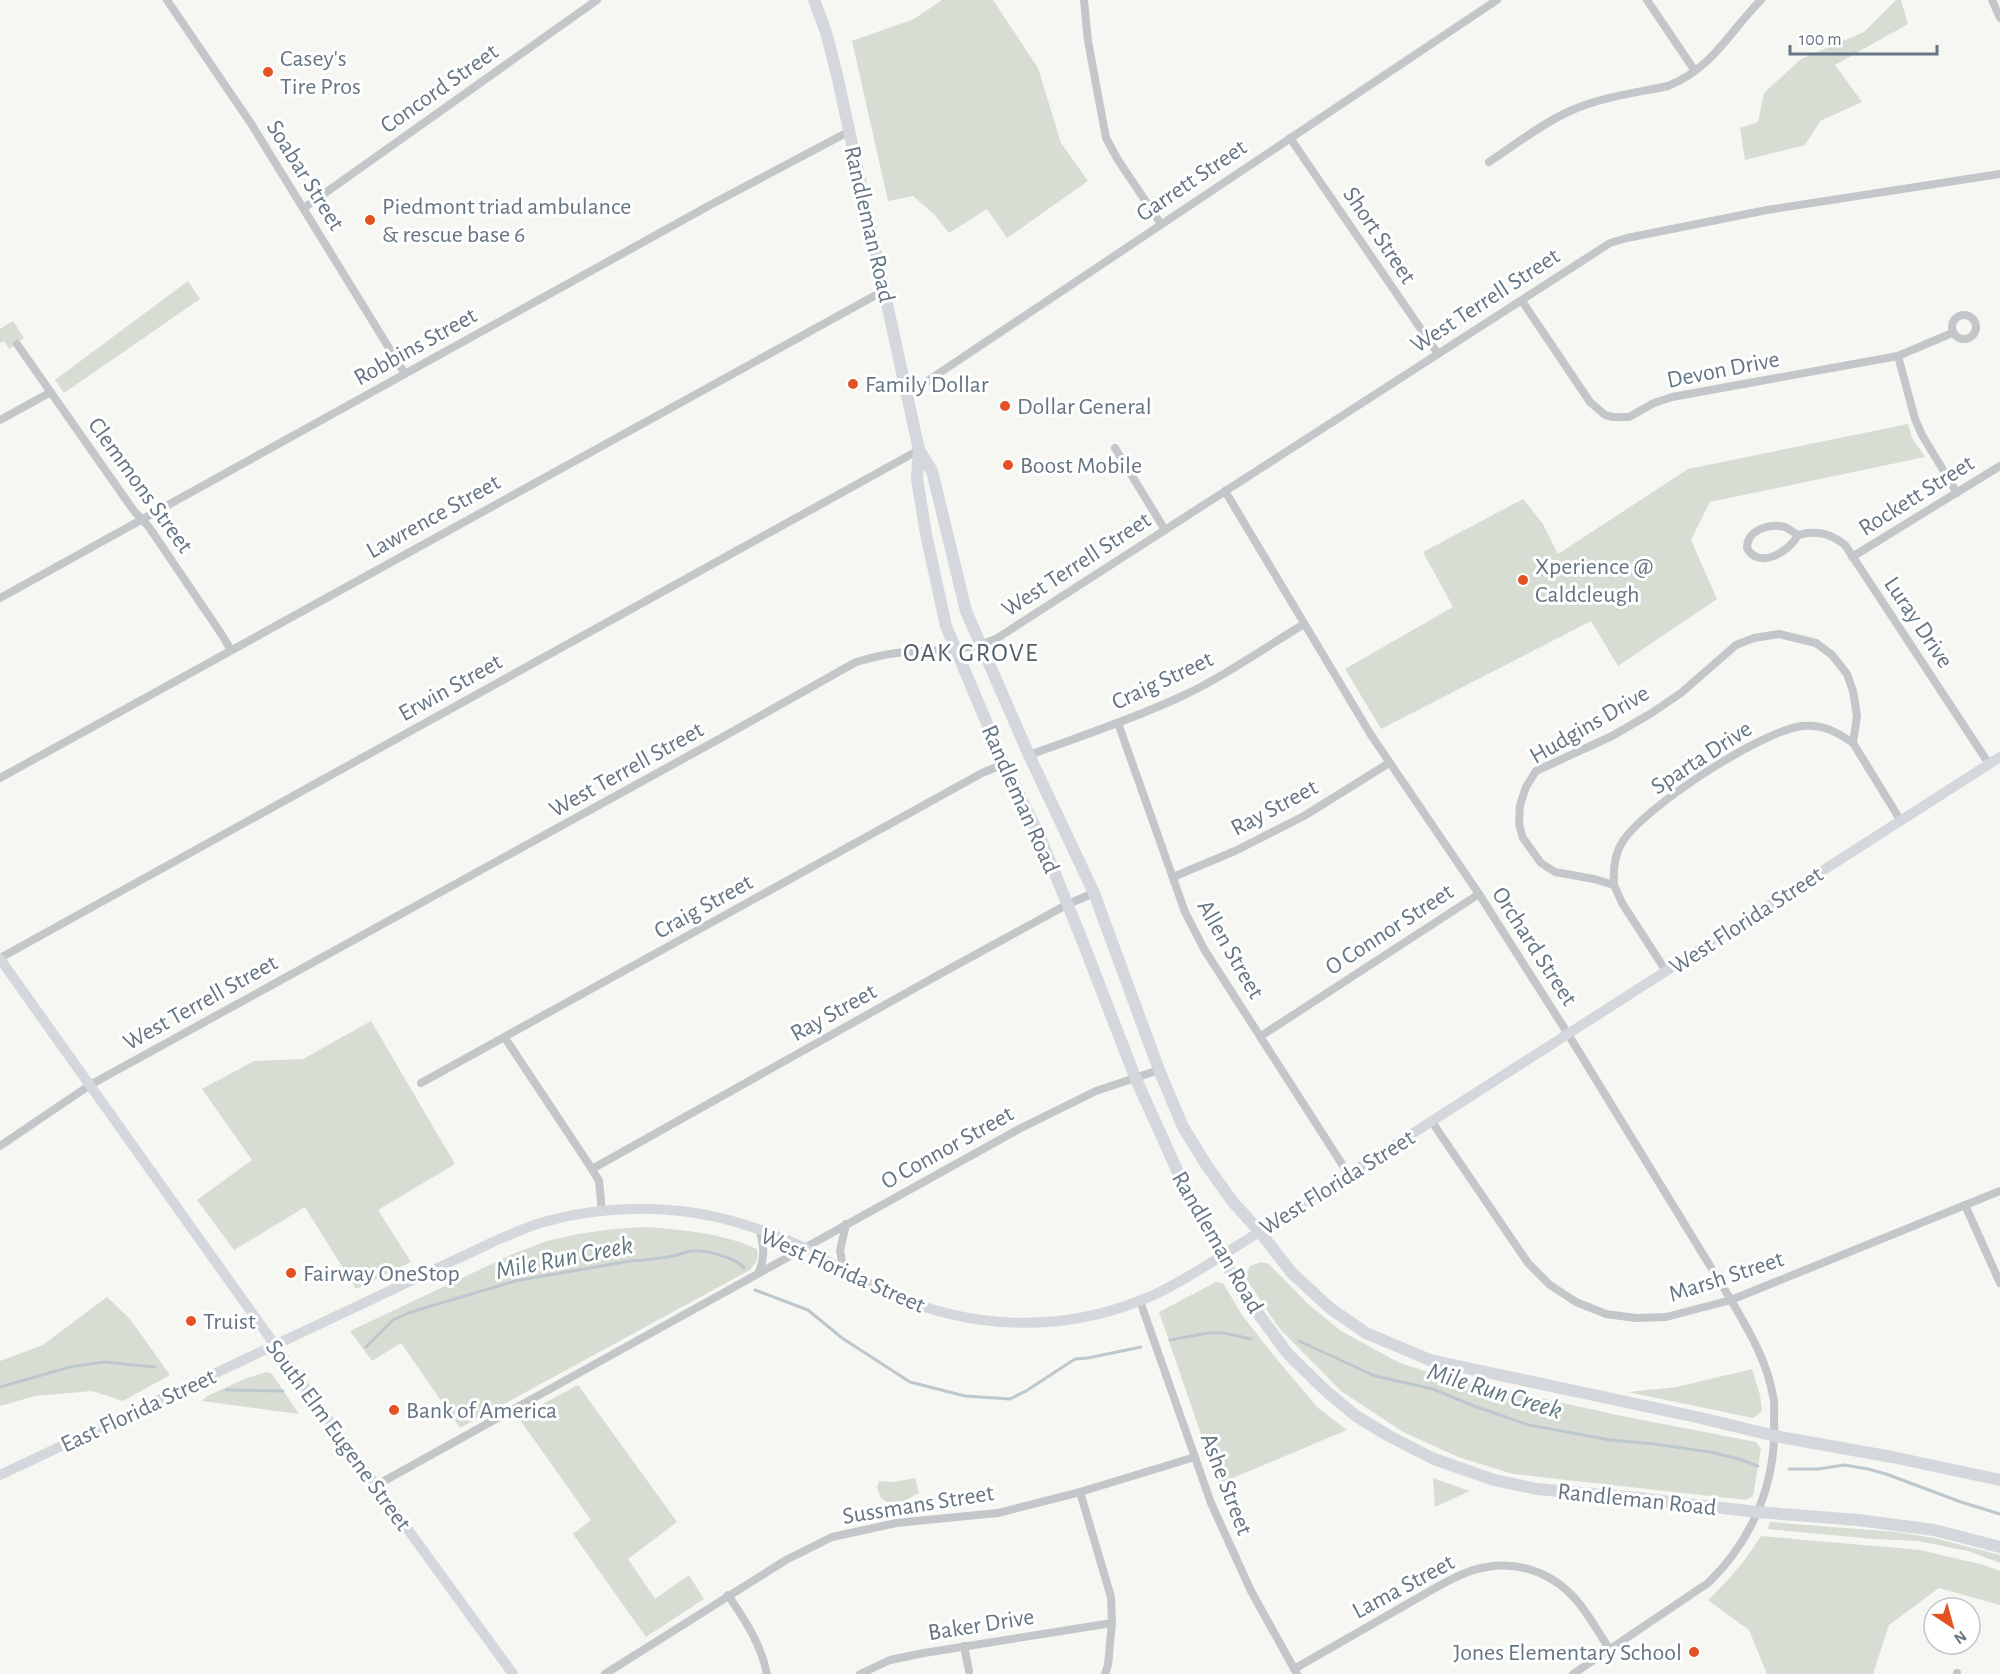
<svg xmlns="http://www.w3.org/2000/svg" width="2000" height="1674" viewBox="0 0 2000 1674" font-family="'Alegreya Sans',sans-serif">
	<rect width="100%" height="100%" fill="#f6f6f2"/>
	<!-- green -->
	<g fill="#d7ddd3">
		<polygon points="942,0 993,0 1038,68 1061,143 1088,181 1007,238 987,209 949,233 935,215 913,196 888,201 852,41 914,19"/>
		<polygon points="1896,0 1901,0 1908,24 1835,65 1862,102 1820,121 1805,145 1745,160 1740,128 1758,122 1764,93 1801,59 1864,32"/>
		<polygon points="188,281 200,299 64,393 55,380"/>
		<polygon points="13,321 24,338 9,349 4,341 0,343 0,329"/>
		<polygon points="1908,424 1912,438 1925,457 1710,502 1691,540 1717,599 1618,666 1591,621 1381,729 1345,669 1453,607 1423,552 1523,499 1543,524 1558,554 1688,469"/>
		<polygon points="371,1021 455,1164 378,1210 411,1262 356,1289 305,1207 234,1250 197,1200 252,1160 202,1089 254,1061 303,1059"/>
		<path d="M 646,1227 C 684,1230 722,1233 757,1249 C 759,1259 756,1263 750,1270 L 460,1428 L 401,1343 L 372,1361 L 350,1331 L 515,1253 L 547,1241 L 578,1234 L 613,1229 Z"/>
		<polygon points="1261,1262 1269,1264 1308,1304 1341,1331 1400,1363 1440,1376 1622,1416 1756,1442 1761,1449 1753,1496 1746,1500 1513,1474 1458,1457 1403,1432 1341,1391 1279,1328 1245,1277 1250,1266"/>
		<polygon points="1216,1282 1223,1283 1242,1315 1274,1356 1317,1407 1347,1430 1218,1484 1159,1312"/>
		<polygon points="107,1297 130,1319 170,1375 123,1401 92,1391 35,1396 0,1406 0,1361 43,1345"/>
		<polygon points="1752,1369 1760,1395 1762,1411 1753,1418 1628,1392 1677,1387"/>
		<polygon points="267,1372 272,1374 299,1414 202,1401 207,1396 247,1378"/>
		<polygon points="578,1385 677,1522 628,1559 655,1599 689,1575 704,1599 646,1637 573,1534 591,1520 518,1417"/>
		<polygon points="915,1478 919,1493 904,1501 887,1502 881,1498 877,1488 879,1481 894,1482"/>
		<polygon points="1433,1478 1470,1491 1435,1507"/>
		<polygon points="1770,1522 1896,1532 1934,1538 2000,1555 2000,1563 1968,1551 1918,1541 1874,1539 1768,1529"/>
		<path d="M 1761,1536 L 1920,1550 L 1984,1565 L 2000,1571 L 2000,1605 L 1939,1588 L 1889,1625 L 1873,1674 L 1767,1674 L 1749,1630 L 1708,1600 C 1729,1580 1746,1560 1761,1536 Z"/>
	</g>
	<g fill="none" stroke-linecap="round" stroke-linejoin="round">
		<!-- stream -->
		<g stroke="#bcc8cd" stroke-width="3">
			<polyline points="755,1290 808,1310 842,1338 910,1382 965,1396 1010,1399 1026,1391 1075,1359 1088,1358 1141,1347"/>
			<polyline points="1170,1340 1208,1333 1224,1333 1251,1339"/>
			<polyline points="1299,1341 1375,1376 1433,1389 1474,1406 1529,1425 1610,1440 1655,1444 1710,1452 1739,1459 1758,1466"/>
			<path d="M 366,1347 L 393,1320 L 411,1312 L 515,1281 L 630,1261 C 644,1260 658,1259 673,1256 C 679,1255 685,1252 691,1251 C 704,1250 736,1257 744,1268"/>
			<polyline points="0,1387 70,1367 104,1362 155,1367"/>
			<polyline points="226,1390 283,1391"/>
			<polyline points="1789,1469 1818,1469 1845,1465 1868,1469 1886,1474 1961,1502 2000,1514"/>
		</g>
		<!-- street -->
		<g stroke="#c3c7ca" stroke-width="8">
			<polyline points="167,0 252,125 405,374"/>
			<polyline points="1084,0 1088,41 1106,138 1118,160 1161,224"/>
			<polyline points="1647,0 1695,71"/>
			<polyline points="1992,0 2000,18"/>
			<polyline points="1290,138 1438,354"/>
			<path d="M 1489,162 C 1515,145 1541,124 1570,111 C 1600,97 1636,93 1668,86 C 1713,68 1729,32 1761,0"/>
			<polyline points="304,208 597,0"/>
			<polyline points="1522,301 1590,402 1605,415 1613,417 1629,417 1654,403 1672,397 1898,356 1952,333"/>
			<circle cx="1964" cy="327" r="12"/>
			<polyline points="17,344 134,511 149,527 222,635 231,650"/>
			<polyline points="1898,356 1915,419 1922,435 1957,493"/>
			<polyline points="908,394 1497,0"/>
			<polyline points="0,420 51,392"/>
			<polyline points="1115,448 1165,530"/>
			<path d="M 1225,491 L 1371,735 L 1479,894 L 1568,1034 L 1731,1300 C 1749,1331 1767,1361 1773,1396 C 1775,1403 1774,1412 1774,1419 C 1777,1481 1753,1540 1708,1583 L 1573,1674"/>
			<path d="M 1798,535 C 1793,532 1789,529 1785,527 C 1769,523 1747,530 1747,548 C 1759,570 1789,552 1798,535 C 1816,530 1830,533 1845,545 L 1989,764"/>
			<polyline points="1852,557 2000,466"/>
			<polyline points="0,598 712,204 850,131"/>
			<polyline points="1118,723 1185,912 1204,949 1349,1175"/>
			<path d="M 1029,755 C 1079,737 1130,720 1178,698 C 1222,678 1263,649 1304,624"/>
			<polyline points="0,778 885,290"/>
			<polyline points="1173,877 1235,851 1304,816 1389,763"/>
			<path d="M 1614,885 C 1613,869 1614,854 1623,841 C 1646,806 1761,731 1802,726 C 1823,724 1837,732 1853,743"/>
			<polyline points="0,958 919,450"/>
			<polyline points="1666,971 1622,903 1614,885 1594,879 1555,872 1541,863 1523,838 1519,824 1520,805 1526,787 1536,771 1612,736 1650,714 1681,693 1736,645 1754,638 1779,634 1816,643 1832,655 1847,674 1853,691 1857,716 1853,743 1901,821"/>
			<polyline points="1261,1036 1479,894"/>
			<polyline points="505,1038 592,1169 599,1181 602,1212"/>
			<polyline points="421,1083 982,773 1004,764"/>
			<polyline points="1432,1122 1528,1263 1550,1285 1576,1302 1606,1314 1636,1318 1666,1317 1731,1300 2000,1191"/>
			<path d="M 0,1146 L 90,1085 L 721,738 L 856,662 C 873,657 889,653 907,652 C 938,650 968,651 996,639 L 1610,243 L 1627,238 L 1767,210 L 2000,174"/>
			<polyline points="592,1169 940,974 1068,904 1094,893"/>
			<polyline points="1965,1205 2000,1283"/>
			<polyline points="844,1271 840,1251 846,1224"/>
			<path d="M 759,1272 C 765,1256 764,1247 760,1231"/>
			<polyline points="1140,1301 1211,1503 1251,1591 1297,1674"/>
			<polyline points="375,1486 1021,1128 1096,1091 1159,1070"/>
			<polyline points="1080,1492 1111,1597 1112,1623 1108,1665 1105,1674"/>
			<path d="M 728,1595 C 745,1620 761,1644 767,1674"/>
			<polyline points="964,1646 969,1671"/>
			<path d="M 1294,1669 C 1332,1647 1370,1625 1409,1603 C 1431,1591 1462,1570 1487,1567 C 1510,1563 1533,1568 1553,1580 C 1579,1595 1594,1626 1610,1650"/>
			<polyline points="1957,1673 1957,1674"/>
			<polyline points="605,1674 786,1560 832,1537 896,1523 998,1513 1080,1492 1195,1457"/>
			<polyline points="860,1674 890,1660 924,1653 1112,1623"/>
		</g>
		<!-- secondary -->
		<g stroke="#d4d8dc" stroke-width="10">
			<polyline points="0,959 329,1421 513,1674"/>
			<path d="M 0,1475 L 495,1241 C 509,1235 523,1229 537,1224 C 601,1204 675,1204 739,1223 C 760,1229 783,1238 803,1247 C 818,1255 832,1264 846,1272 C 860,1280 876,1287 891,1294 C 969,1329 1059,1333 1139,1301 C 1168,1290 1196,1272 1223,1255 L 2000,757"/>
		</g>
		<!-- primary -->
		<g stroke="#d4d8dc" stroke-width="12">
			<polyline points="814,0 826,32 837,75 919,450 917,479 926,534 946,626 1004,764 1040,837 1082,940 1135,1077 1181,1179 1240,1289 1288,1354 1326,1391 1356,1416 1389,1436 1434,1459 1494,1480 1537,1489 1637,1498 1757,1512 1858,1520 1934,1530 2000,1547"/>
			<polyline points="919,450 932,471 966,611 1029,755 1094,893 1159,1070 1183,1127 1207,1166 1233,1202 1259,1231 1292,1273 1331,1309 1366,1333 1430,1360 1701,1418 1775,1436 1892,1457 2000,1480"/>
		</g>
	</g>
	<!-- markers -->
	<g fill="#e45224" stroke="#fff" stroke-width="2">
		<circle cx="268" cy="72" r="6"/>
		<circle cx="370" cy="220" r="6"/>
		<circle cx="853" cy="384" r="6"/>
		<circle cx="1005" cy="406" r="6"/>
		<circle cx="1008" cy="465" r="6"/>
		<circle cx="1523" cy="580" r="6"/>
		<circle cx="291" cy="1273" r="6"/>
		<circle cx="191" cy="1321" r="6"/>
		<circle cx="394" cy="1410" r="6"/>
		<circle cx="1694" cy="1652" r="6"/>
	</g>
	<g text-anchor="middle" stroke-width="6" stroke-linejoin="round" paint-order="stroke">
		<!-- poi labels -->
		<g font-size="24" fill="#647583" stroke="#fff" text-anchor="start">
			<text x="280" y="66">Casey's<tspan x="280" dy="28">Tire Pros</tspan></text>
			<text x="382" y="214">Piedmont triad ambulance<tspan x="382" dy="28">&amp; rescue base 6</tspan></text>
			<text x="865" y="392">Family Dollar</text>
			<text x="1017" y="414">Dollar General</text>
			<text x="1020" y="473">Boost Mobile</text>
			<text x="1535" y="574">Xperience @<tspan x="1535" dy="28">Caldcleugh</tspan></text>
			<text x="303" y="1281">Fairway OneStop</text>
			<text x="203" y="1329">Truist</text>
			<text x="406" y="1418">Bank of America</text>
			<text x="1682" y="1660" text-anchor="end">Jones Elementary School</text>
		</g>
		<!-- street labels -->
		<g font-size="24" fill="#647583" stroke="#fff">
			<text transform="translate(439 88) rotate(-35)" y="8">Concord Street</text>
			<text transform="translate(306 175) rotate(58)" y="8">Soabar Street</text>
			<text transform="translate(1191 180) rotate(-34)" y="8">Garrett Street</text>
			<text transform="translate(870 224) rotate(77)" y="8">Randleman Road</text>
			<text transform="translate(1380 235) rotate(56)" y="8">Short Street</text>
			<text transform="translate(1485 300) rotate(-33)" y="8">West Terrell Street</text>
			<text transform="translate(415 346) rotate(-29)" y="8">Robbins Street</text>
			<text transform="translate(1723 369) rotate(-11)" y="8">Devon Drive</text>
			<text transform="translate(141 485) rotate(54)" y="8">Clemmons Street</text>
			<text transform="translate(1916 495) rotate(-32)" y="8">Rockett Street</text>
			<text transform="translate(433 516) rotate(-29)" y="8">Lawrence Street</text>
			<text transform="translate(1076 564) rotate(-33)" y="8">West Terrell Street</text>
			<text transform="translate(1919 622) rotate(56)" y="8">Luray Drive</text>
			<text transform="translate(1162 680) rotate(-25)" y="8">Craig Street</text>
			<text transform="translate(450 687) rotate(-29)" y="8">Erwin Street</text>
			<text transform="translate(1589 724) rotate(-30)" y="8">Hudgins Drive</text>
			<text transform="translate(1701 757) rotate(-33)" y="8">Sparta Drive</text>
			<text transform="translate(626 769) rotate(-29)" y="8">West Terrell Street</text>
			<text transform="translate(1021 799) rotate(66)" y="8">Randleman Road</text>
			<text transform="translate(1274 807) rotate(-28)" y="8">Ray Street</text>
			<text transform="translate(703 906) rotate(-29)" y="8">Craig Street</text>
			<text transform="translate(1746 920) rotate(-33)" y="8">West Florida Street</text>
			<text transform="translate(1389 929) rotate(-33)" y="8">O Connor Street</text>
			<text transform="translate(1535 946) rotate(57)" y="8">Orchard Street</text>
			<text transform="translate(1231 949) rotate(60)" y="8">Allen Street</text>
			<text transform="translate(200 1002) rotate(-29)" y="8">West Terrell Street</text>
			<text transform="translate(833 1012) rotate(-29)" y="8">Ray Street</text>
			<text transform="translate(947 1147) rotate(-29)" y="8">O Connor Street</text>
			<text transform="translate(1337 1182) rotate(-32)" y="8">West Florida Street</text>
			<text transform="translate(1218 1242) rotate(60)" y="8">Randleman Road</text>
			<text transform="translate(843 1270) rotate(24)" y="8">West Florida Street</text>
			<text transform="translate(1726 1276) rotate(-18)" y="8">Marsh Street</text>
			<text transform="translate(138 1410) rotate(-25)" y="8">East Florida Street</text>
			<text transform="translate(339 1435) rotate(54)" y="8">South Elm Eugene Street</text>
			<text transform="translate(1227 1484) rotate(69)" y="8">Ashe Street</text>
			<text transform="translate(1637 1499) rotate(6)" y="8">Randleman Road</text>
			<text transform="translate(918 1504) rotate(-9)" y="8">Sussmans Street</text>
			<text transform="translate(1403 1586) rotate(-28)" y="8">Lama Street</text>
			<text transform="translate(981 1624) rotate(-9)" y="8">Baker Drive</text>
		</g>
		<!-- neighbourhood labels -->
		<g font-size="26" letter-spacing="1.5" fill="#525f68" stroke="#fff">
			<text x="971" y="661">OAK GROVE</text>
		</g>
		<!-- water labels -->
		<g font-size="26" font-style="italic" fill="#607780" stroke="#fff">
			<text transform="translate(564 1257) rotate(-11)" y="9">Mile Run Creek</text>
			<text transform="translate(1495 1390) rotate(17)" y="9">Mile Run Creek</text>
		</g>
	</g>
	<!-- north arrow -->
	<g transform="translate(1952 1626) rotate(144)"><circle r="28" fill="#ffffff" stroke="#c1c8cd" stroke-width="1.5"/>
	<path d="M0-4.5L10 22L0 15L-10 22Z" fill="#e45224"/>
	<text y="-9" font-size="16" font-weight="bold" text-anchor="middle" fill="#647583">N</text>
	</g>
	<!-- scale -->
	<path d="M1790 45v9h147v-9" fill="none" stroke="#647583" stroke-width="3"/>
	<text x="1799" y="45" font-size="18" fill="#647583" stroke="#ffffff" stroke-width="4.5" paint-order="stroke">100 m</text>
</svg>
